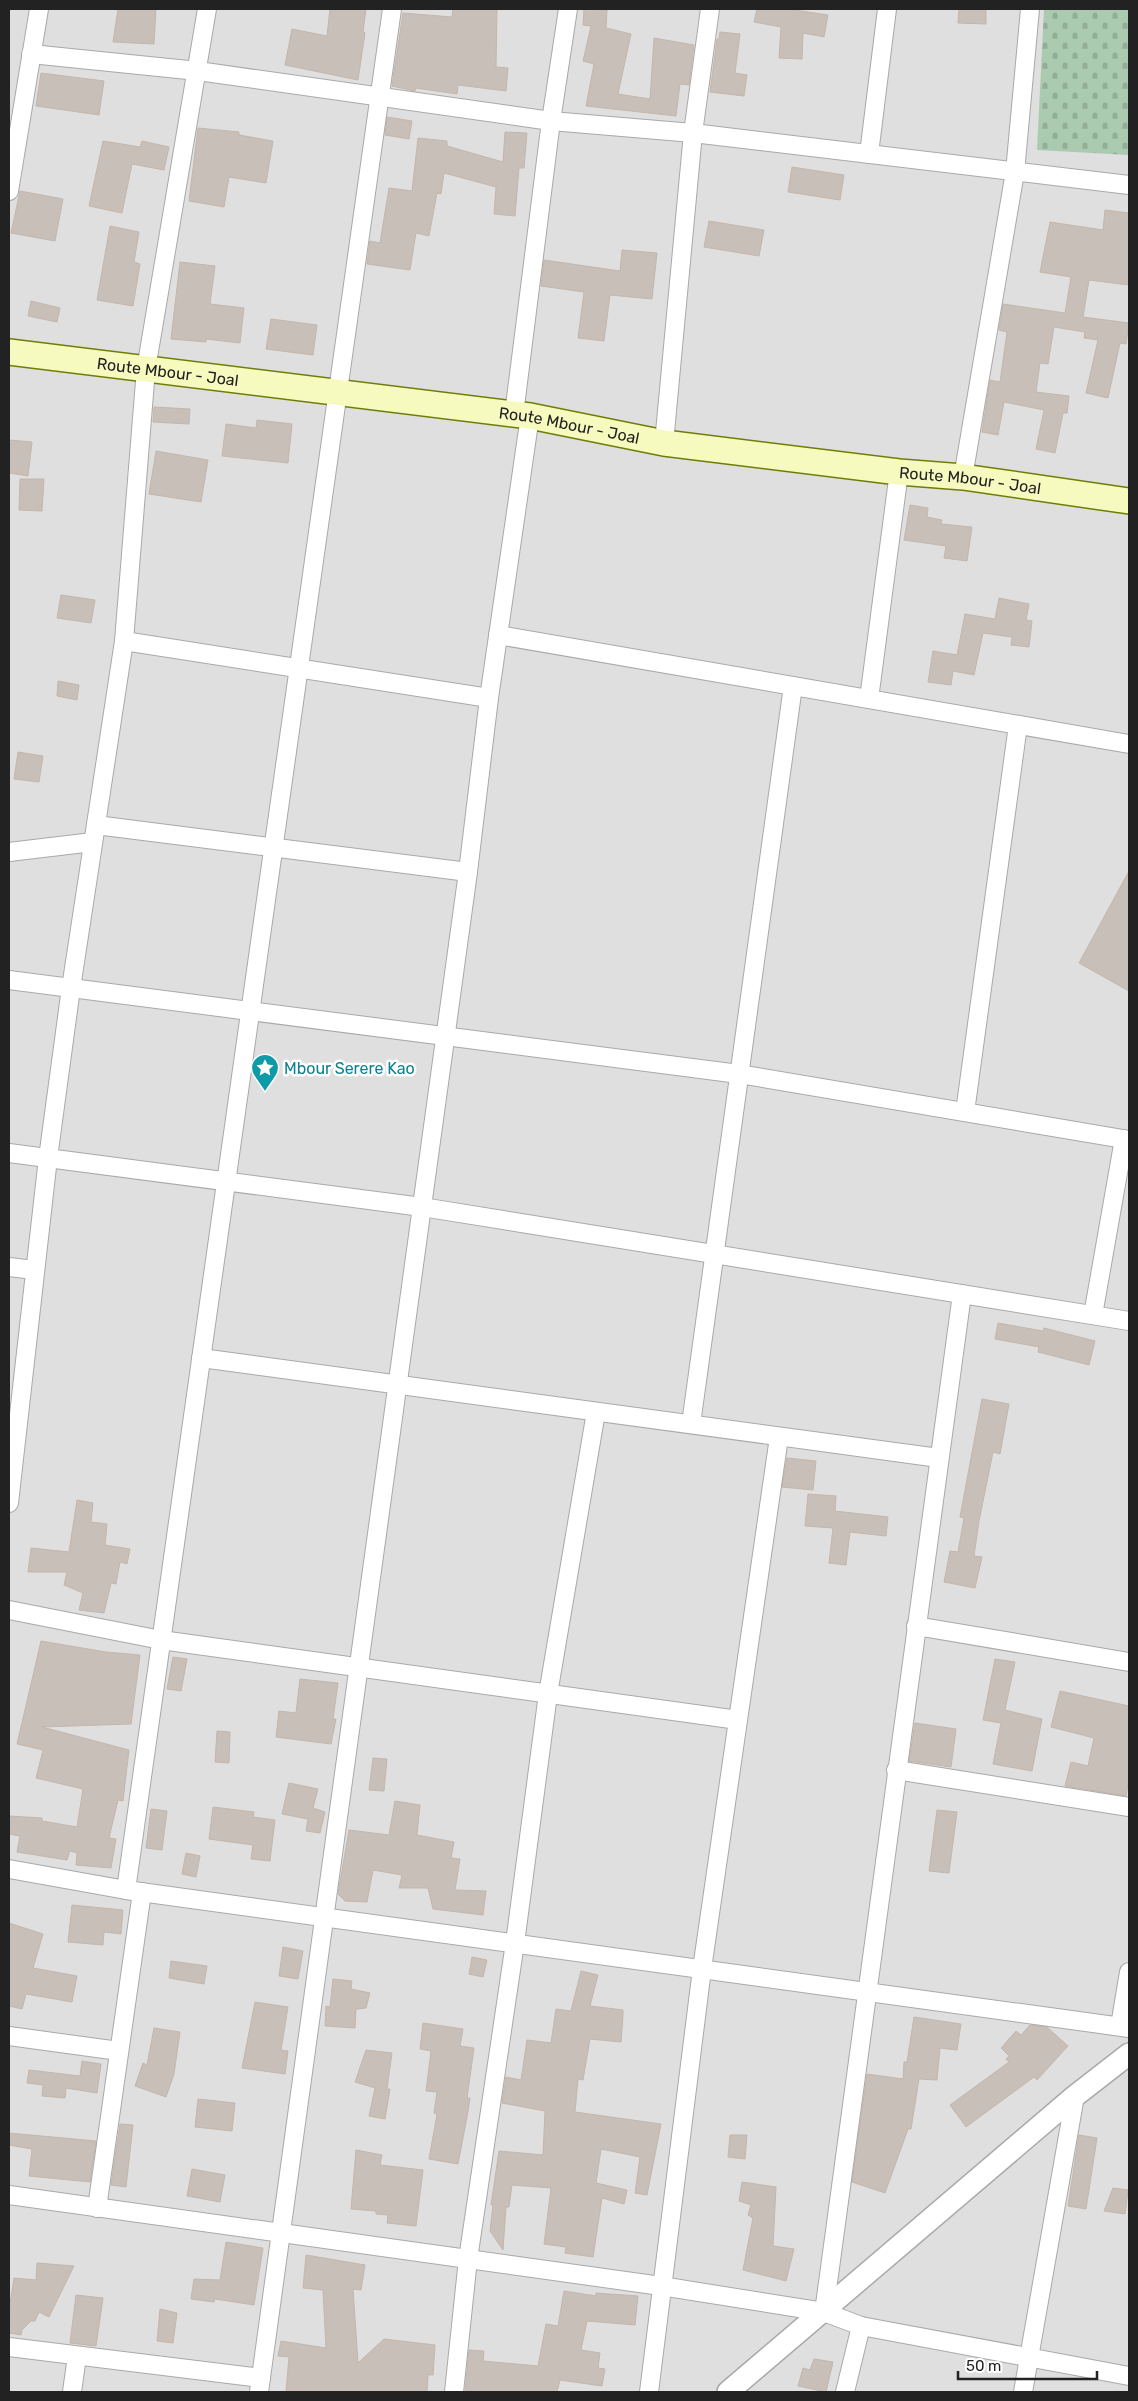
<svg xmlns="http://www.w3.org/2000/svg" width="1138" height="2401" viewBox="0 0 1138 2401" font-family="Rubik,sans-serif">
	<defs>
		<pattern id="cemetery-stones" width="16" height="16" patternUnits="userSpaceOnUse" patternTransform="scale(1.25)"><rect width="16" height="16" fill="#aacbaf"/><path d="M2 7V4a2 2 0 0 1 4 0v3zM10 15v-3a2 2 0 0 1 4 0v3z" fill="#92ae96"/></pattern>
	</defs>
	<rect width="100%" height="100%" fill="#f2efe9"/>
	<!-- residential -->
	<rect fill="#e0dfdf" x="9" y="9" width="1120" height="2383"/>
	<!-- cemetery -->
	<polygon fill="url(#cemetery-stones)" points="1044,9 1129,9 1129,155 1037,150"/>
	<!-- building -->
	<g fill="#c7bfb8" stroke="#c4b6ab">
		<polygon points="118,9 156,9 154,44 113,42"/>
		<polygon points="330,9 366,9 363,32 365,33 358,80 285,65 292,29 327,36"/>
		<polygon points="453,9 497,9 496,67 508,68 506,91 458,85 457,94 416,88 415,91 392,86 403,13 452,17"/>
		<polygon points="584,9 607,10 606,28 631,34 618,94 650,99 654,38 694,45 689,85 680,84 676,116 586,106 594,64 583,61 591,26 583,25"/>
		<polygon points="757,9 788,9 828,15 824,37 803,33 802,59 779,58 781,27 754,22"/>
		<polygon points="959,9 986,9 986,24 958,23"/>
		<polygon points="720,32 740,34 735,73 747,75 744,96 710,92 717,39 719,39"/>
		<polygon points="41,73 104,81 99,115 36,106"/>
		<polygon points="387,117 412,121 409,139 385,135"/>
		<polygon points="198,128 239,132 239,135 273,141 266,183 229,177 224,207 189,201"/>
		<polygon points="505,132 527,133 524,168 519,168 515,216 494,214 496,187 444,173 441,194 437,193 429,236 416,233 410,270 367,264 370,241 380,243 389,188 412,191 418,138 447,141 447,146 503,162"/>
		<polygon points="103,141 140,147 142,141 169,147 164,170 132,164 122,213 89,206"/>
		<polygon points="792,167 844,175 840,200 788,192"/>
		<polygon points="20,191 63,199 55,241 11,233"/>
		<polygon points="1105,210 1129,213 1129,285 1089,280 1083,317 1129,323 1126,344 1120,343 1108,398 1086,393 1098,340 1084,338 1085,332 1054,327 1048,364 1040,363 1036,392 1069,396 1067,413 1063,413 1055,453 1036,449 1044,410 1004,402 998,435 982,432 990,380 1000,382 1007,332 999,330 1003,304 1065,313 1071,277 1040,272 1050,222 1103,230"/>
		<polygon points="709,221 764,230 759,256 704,247"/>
		<polygon points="110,226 139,232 134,262 140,264 133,306 97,300"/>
		<polygon points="622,250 657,253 652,299 610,295 604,341 578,338 584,292 541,286 544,260 620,271"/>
		<polygon points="180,262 215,266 210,304 244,308 240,343 206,339 206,342 171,339"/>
		<polygon points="31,301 60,308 57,322 28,316"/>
		<polygon points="271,319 317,325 313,355 266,349"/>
		<polygon points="154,407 190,409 189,424 153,422"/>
		<polygon points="257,420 292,424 288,463 222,456 226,424 256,428"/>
		<polygon points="9,440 32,442 28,476 9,473"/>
		<polygon points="156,451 208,460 201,502 149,494"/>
		<polygon points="20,479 44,479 42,511 19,510"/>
		<polygon points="910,505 928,508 927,517 942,520 941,524 972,527 967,561 944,558 946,546 904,540"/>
		<polygon points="61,595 95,600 91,623 57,618"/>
		<polygon points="999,598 1029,604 1026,620 1032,621 1029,647 1011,645 1012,637 983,633 974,675 953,671 951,685 928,682 933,651 957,655 965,614 995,619"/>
		<polygon points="58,681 79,685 77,700 57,696"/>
		<polygon points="18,752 43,756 39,782 14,779"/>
		<polygon points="1129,871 1129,991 1079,963"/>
		<polygon points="998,1323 1043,1331 1044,1328 1095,1341 1089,1365 1038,1352 1039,1347 995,1339"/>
		<polygon points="982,1399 1009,1404 1000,1454 993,1452 979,1521 974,1556 982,1557 975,1588 944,1582 950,1551 958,1552 964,1518 960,1517"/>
		<polygon points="787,1458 816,1461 813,1490 782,1487"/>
		<polygon points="808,1494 836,1496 835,1511 888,1517 886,1536 850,1532 846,1565 829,1563 833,1528 805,1526"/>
		<polygon points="77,1500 93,1503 91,1522 107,1524 105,1545 130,1549 127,1564 120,1562 116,1584 111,1583 104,1613 79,1610 83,1593 64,1585 67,1572 28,1572 31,1548 69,1552"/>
		<polygon points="41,1641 106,1652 140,1655 131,1724 42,1727 129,1750 123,1801 118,1800 109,1838 116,1839 111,1868 76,1865 77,1853 70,1851 67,1860 17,1852 20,1836 9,1834 9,1816 42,1818 42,1821 77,1827 83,1789 36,1778 43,1750 17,1744"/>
		<polygon points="173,1657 187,1659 181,1691 167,1689"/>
		<polygon points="995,1659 1015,1662 1005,1710 1042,1719 1032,1771 993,1764 1001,1723 983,1720"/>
		<polygon points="300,1679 338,1683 333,1719 336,1719 331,1744 276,1737 279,1711 296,1713"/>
		<polygon points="1060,1691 1129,1706 1129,1778 1126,1796 1065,1786 1071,1762 1088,1766 1094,1738 1051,1727"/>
		<polygon points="915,1723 956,1729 951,1767 909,1761"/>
		<polygon points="217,1731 230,1732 229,1763 215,1762"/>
		<polygon points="373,1758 387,1759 384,1791 369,1790"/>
		<polygon points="289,1783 318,1789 313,1808 325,1812 320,1833 306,1831 308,1819 282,1814"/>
		<polygon points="395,1801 420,1805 417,1835 454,1842 451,1858 460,1859 455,1890 486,1891 483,1915 433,1909 428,1888 399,1888 402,1875 373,1870 367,1902 345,1901 338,1894 349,1830 389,1835"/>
		<polygon points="213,1807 254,1812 253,1817 275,1820 270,1861 251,1859 253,1845 209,1839"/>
		<polygon points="151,1809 167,1811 162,1850 146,1848"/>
		<polygon points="937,1810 957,1812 949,1873 929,1871"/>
		<polygon points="186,1853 200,1856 196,1877 182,1874"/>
		<polygon points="72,1905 123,1910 121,1934 104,1932 103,1945 68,1942"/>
		<polygon points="9,1923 43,1934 33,1968 77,1976 72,2002 26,1994 22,2009 9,2006"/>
		<polygon points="283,1947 303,1951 298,1979 279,1976"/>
		<polygon points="472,1957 487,1960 483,1977 469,1974"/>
		<polygon points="171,1961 207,1966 204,1984 169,1978"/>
		<polygon points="581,1971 598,1975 590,2006 623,2010 623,2016 621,2042 590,2039 583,2080 578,2079 575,2112 661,2124 647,2195 635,2193 640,2157 601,2149 596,2183 627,2190 624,2204 602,2198 593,2257 565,2253 566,2247 544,2244 551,2188 512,2185 509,2207 506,2207 503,2250 490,2231 493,2205 491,2205 499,2151 543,2155 545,2111 502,2103 506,2077 521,2080 527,2040 551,2043 556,2009 571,2011"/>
		<polygon points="333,1979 352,1981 351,1989 370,1993 366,2008 356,2009 355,2028 325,2026 326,2006 330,2007"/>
		<polygon points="255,2002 288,2007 281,2050 288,2051 285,2074 242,2068"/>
		<polygon points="914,2017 961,2024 957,2050 940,2048 937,2080 919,2079 911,2129 908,2129 885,2193 852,2182 867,2074 903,2079 904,2062 907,2062"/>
		<polygon points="423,2023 463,2029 460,2046 474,2048 467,2098 470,2098 467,2117 458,2164 429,2159 437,2114 434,2113 437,2092 426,2091 431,2051 420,2049"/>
		<polygon points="1030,2025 1047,2027 1068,2046 1037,2080 1034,2077 966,2127 950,2105 1009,2062 1006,2059 1009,2056 1001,2048 1016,2031 1021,2035"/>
		<polygon points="154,2028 180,2032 174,2074 166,2097 135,2086 143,2063 147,2065"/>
		<polygon points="366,2050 392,2053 387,2089 390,2089 385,2119 369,2116 375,2088 355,2082"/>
		<polygon points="82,2061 101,2064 97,2093 66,2088 65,2098 42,2096 43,2085 27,2083 29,2070 80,2076"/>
		<polygon points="198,2099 235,2103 232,2131 195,2127"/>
		<polygon points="120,2124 133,2125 126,2187 111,2185"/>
		<polygon points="9,2133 96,2141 90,2182 29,2176 32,2149 9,2145"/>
		<polygon points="730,2135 747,2135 745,2159 728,2157"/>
		<polygon points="1079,2135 1097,2138 1086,2209 1068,2206"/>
		<polygon points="356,2150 382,2155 380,2165 423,2170 416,2226 387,2223 388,2215 376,2214 376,2211 351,2209"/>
		<polygon points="192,2169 225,2175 220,2202 187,2196"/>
		<polygon points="742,2182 776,2187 773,2246 794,2249 786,2281 743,2270 753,2218 748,2215 751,2205 739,2201"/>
		<polygon points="1113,2188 1128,2190 1125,2214 1104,2211"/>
		<polygon points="226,2242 263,2248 254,2305 215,2299 214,2302 191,2299 194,2279 220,2280"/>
		<polygon points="306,2255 365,2265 361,2290 353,2289 358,2363 384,2339 435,2345 433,2375 428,2375 427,2392 286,2392 289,2357 278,2356 281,2341 326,2348 323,2290 303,2288"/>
		<polygon points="37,2263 74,2266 49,2317 39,2312 35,2321 31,2321 22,2330 21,2335 9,2333 9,2310 14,2278 36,2280"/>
		<polygon points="564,2291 596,2296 596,2293 638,2296 635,2325 587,2321 581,2350 600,2353 598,2368 605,2369 602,2386 560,2380 557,2392 465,2392 469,2350 484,2351 483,2361 538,2366 546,2324 558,2326"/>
		<polygon points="76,2295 103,2298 96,2346 70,2343"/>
		<polygon points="160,2309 177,2313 173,2343 157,2341"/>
		<polygon points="814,2359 833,2362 826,2392 798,2386 803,2368 810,2370"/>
	</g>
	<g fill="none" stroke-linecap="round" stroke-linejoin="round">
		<defs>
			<g id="minor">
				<polyline points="31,54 198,71 551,121 693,133 1129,185"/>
				<polyline points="869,154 887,9"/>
				<polyline points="9,191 39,9"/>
				<polyline points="514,414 551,121 568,9"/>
				<polyline points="664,443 693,133 710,9"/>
				<polyline points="963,477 1015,172 1030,9"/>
				<polyline points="498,635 1129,744"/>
				<polyline points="124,641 489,698"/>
				<polyline points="869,699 899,472"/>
				<polyline points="96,825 468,872"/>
				<polyline points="9,852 93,842"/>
				<polyline points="9,980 739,1074 1129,1140"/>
				<polyline points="965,1112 1018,725"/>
				<polyline points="9,1153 422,1207 1129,1321"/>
				<polyline points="9,1267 35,1270"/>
				<polyline points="1093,1315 1124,1139"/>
				<polyline points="201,1358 939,1458"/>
				<polyline points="691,1424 793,686"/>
				<polyline points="9,1503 48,1158 71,988 124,641 146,369 207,9"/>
				<polyline points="9,1610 161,1640 738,1720"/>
				<polyline points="916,1626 1129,1662"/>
				<polyline points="896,1770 1129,1807"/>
				<polyline points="9,1869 126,1890 1129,2028"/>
				<polyline points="126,1890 392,9"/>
				<polyline points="1120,2026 1129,1972"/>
				<polyline points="9,2036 119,2051"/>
				<polyline points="9,2195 661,2286 824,2312 861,2326 1129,2376"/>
				<polyline points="97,2208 142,1892"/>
				<polyline points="824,2312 962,1294"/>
				<polyline points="9,2347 261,2378"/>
				<polyline points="72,2392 77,2356"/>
				<polyline points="259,2392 468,872 489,698 530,416"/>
				<polyline points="454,2392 468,2259 515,1943 548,1694 596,1412"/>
				<polyline points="649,2392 702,1969 779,1437"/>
				<polyline points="845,2392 861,2326"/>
				<polyline points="1023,2392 1075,2096"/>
			</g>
			<polyline id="tertiary" points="728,2392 1075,2096 1129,2054"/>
			<g id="secondary">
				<path id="s1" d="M 9,352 L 530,416 L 664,443 L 899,472 L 963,477 L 1129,501"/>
			</g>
		</defs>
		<!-- minor casing -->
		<use href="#minor" stroke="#a9a9a9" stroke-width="20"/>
		<!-- tertiary casing -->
		<use href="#tertiary" stroke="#a9a9a9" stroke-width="24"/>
		<!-- secondary casing -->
		<use href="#secondary" stroke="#707d05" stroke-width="28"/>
		<!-- minor -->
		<use href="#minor" stroke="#fff" stroke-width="18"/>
		<!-- tertiary -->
		<use href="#tertiary" stroke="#fff" stroke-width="21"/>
		<!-- secondary -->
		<use href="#secondary" stroke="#f7fabf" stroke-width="25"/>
	</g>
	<!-- icons -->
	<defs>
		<symbol id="sight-pin" viewBox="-11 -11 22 30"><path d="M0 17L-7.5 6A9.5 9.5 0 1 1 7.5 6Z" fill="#0f9aa8" stroke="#fff"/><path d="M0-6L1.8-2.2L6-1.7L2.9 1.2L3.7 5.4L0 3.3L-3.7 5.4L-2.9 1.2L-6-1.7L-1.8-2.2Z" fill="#fff"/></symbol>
	</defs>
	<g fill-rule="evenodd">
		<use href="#sight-pin" x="249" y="1052" width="32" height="43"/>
	</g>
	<g text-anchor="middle" stroke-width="5" stroke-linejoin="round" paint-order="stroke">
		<!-- street labels -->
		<g font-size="16" fill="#222" stroke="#fff">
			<text dy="6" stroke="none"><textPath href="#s1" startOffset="160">Route Mbour - Joal</textPath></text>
			<text dy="6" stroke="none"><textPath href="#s1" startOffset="565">Route Mbour - Joal</textPath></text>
			<text dy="6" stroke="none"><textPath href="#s1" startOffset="970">Route Mbour - Joal</textPath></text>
		</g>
		<!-- culture labels -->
		<g font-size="16" fill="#0d838f" stroke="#fff" text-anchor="start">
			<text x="284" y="1074">Mbour Serere Kao</text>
		</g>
	</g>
	<!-- border -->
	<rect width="1138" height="2401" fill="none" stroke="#222222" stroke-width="20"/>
	<!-- scale -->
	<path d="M958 2371v8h139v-8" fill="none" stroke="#222222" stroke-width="2.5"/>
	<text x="966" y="2371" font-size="15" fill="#222222" stroke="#ffffff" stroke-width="4" paint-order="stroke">50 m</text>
</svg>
